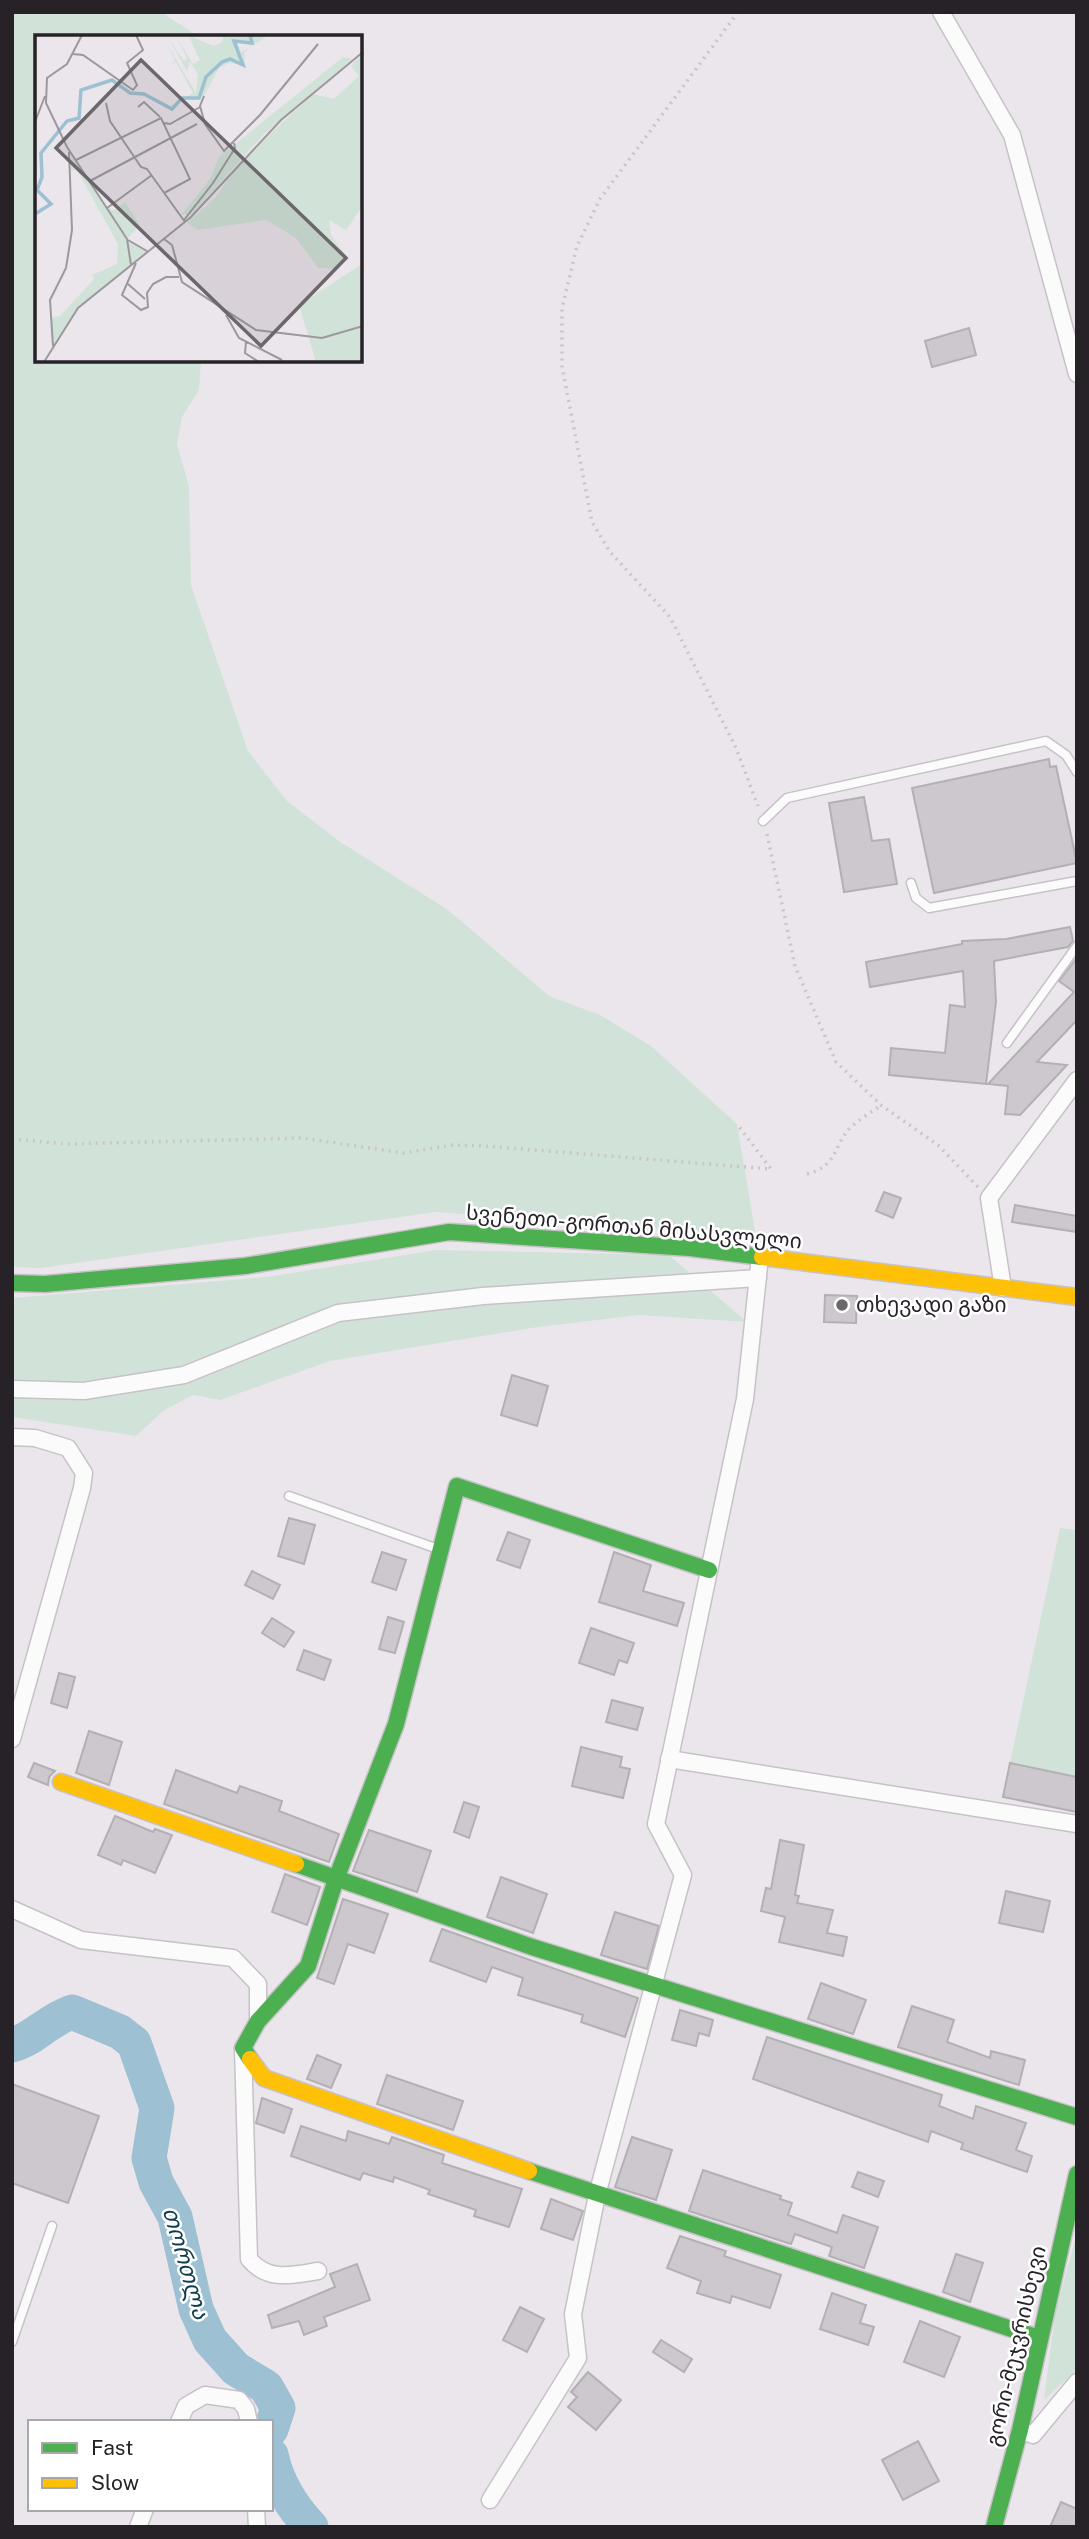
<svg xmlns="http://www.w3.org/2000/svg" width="1089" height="2539" viewBox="0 0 1089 2539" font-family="'Public Sans','Noto Sans Georgian',sans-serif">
	<rect width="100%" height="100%" fill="#ebe6ec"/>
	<!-- green -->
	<g fill="#d1e3d8">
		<polygon points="17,12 161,12 199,37 37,37 37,360 201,361 199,390 182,417 177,444 189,486 191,585 248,751 287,801 339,841 448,910 549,996 600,1015 651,1046 737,1124 756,1237 436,1212 41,1268 12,1267 12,15"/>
		<polygon points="436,1250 669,1255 747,1322 639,1315 538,1327 330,1361 220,1400 193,1395 163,1411 136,1436 12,1417 12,1298 267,1277"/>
		<polygon points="1060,1528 1077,1530 1077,1777 1010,1763"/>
		<polygon points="1077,2233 1077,2369 1044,2400 1055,2314"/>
	</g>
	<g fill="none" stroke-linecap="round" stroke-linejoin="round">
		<!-- river -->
		<g stroke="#9dc0d2" stroke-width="35">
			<path d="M 12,2045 C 33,2040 48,2020 72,2012 L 120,2032 L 134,2043 L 157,2108 L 149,2158 L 156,2182 L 175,2217 L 196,2309 L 210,2340 L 236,2369 L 266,2387 L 278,2408 L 271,2429"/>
			<path d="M 271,2455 C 277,2483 291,2506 311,2527"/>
		</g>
	</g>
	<!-- building -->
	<g fill="#ccc8cd" stroke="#b3b0b4" stroke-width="2">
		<polygon points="969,328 976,355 932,367 925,341"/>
		<polygon points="1049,759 1050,767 1056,766 1077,863 934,893 912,788"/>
		<polygon points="864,797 872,841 889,839 897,884 844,892 829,803"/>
		<polygon points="1070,927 1073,941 1068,947 994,961 996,1002 986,1084 889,1075 891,1048 945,1053 950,1005 965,1007 963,971 870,987 866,962 962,944 962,941 1006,939"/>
		<polygon points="1077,958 1077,1020 1037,1062 1067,1065 1020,1115 1005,1114 1008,1086 988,1084 1074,992 1059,981"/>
		<polygon points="884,1192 901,1198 893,1218 876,1211"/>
		<polygon points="1015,1205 1077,1216 1077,1232 1012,1222"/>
		<polygon points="825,1295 857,1296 856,1323 824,1322"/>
		<polygon points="512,1375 548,1386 537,1426 501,1415"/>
		<polygon points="289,1518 315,1525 304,1564 278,1556"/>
		<polygon points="508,1532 530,1540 520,1568 497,1560"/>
		<polygon points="382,1552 406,1560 396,1590 372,1582"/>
		<polygon points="614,1552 651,1565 643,1591 684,1603 677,1626 599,1602"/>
		<polygon points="252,1571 280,1585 273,1599 245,1585"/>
		<polygon points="388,1617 404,1622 395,1653 379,1649"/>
		<polygon points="272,1618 294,1632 284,1647 262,1633"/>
		<polygon points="591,1628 634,1643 627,1663 619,1660 614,1675 579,1663"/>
		<polygon points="304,1650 331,1660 324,1680 297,1670"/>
		<polygon points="59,1673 75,1677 67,1708 51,1703"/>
		<polygon points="612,1700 643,1708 637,1730 606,1722"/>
		<polygon points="89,1731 122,1742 109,1785 76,1773"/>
		<polygon points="581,1747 622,1757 620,1767 630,1769 623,1798 572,1786"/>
		<polygon points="34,1763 55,1771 49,1777 48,1785 28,1777"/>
		<polygon points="1010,1763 1077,1777 1077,1812 1003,1797"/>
		<polygon points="176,1770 237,1793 240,1786 282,1801 279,1811 339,1834 329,1862 164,1804"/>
		<polygon points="464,1802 479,1807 469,1838 454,1832"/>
		<polygon points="115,1816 153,1832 155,1829 172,1835 155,1873 123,1860 121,1865 98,1855"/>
		<polygon points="369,1830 431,1851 417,1892 353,1871"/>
		<polygon points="780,1840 804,1845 795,1895 799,1896 797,1903 833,1910 827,1933 847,1937 843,1956 779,1942 785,1917 761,1911 766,1888 771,1889"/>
		<polygon points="285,1874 320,1887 307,1925 272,1912"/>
		<polygon points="501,1877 547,1894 533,1933 487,1917"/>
		<polygon points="1006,1891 1050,1901 1043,1932 999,1923"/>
		<polygon points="343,1899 388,1914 374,1953 348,1944 334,1984 317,1978"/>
		<polygon points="615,1912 659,1926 647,1969 601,1955"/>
		<polygon points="442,1929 638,1998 625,2037 581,2022 583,2015 518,1995 523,1978 492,1967 486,1982 430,1961"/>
		<polygon points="821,1983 866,2000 853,2034 808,2019"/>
		<polygon points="912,2006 954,2020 947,2042 990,2058 991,2051 1025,2060 1019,2085 898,2047"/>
		<polygon points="680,2010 713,2020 709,2036 699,2033 696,2046 672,2040"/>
		<polygon points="767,2037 942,2095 939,2106 973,2119 976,2106 1026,2123 1016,2150 1032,2156 1027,2172 961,2149 963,2143 931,2131 928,2142 753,2079"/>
		<polygon points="317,2055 341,2065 331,2088 307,2079"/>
		<polygon points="387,2075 463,2101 453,2130 377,2104"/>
		<polygon points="12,2084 99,2116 68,2203 12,2183"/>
		<polygon points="262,2098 292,2109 284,2133 256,2123"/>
		<polygon points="301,2126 346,2141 348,2131 389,2144 392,2137 444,2155 442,2163 522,2189 509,2227 474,2216 476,2210 428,2194 430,2190 394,2177 393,2182 363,2173 360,2180 291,2156"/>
		<polygon points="632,2137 672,2150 656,2200 615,2187"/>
		<polygon points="703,2170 781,2196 780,2199 792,2203 788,2215 837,2233 843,2215 878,2227 864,2268 829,2256 832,2247 795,2234 791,2244 689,2211"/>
		<polygon points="858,2172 884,2181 878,2197 852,2187"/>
		<polygon points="551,2199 583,2211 573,2240 541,2229"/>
		<polygon points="680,2236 726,2251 724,2256 781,2275 770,2308 732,2296 730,2303 697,2293 701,2281 667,2268"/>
		<polygon points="956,2254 983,2263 970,2302 943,2292"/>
		<polygon points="357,2264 370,2300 324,2317 327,2326 304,2335 299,2321 272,2328 268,2315 335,2287 330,2274"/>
		<polygon points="832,2293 866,2305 860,2323 874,2327 868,2345 820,2329"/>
		<polygon points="520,2307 544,2319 527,2352 503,2340"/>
		<polygon points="920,2321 960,2337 944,2377 904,2362"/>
		<polygon points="661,2340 692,2359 684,2372 653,2352"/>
		<polygon points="588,2372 621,2400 596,2430 568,2407 577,2397 571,2392"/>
		<polygon points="918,2441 939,2481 903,2500 882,2460"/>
		<polygon points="1061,2502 1077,2509 1077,2527 1050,2527"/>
	</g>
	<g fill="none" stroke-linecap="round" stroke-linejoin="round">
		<defs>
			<g id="lane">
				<polyline points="763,821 787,798 1046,741 1066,755 1077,772"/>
				<polyline points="911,883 916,898 929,908 1077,881"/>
				<polyline points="1007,1043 1077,946"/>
				<polyline points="289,1496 438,1549"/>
				<polyline points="12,2342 52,2226"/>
			</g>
			<g id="street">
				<polyline points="941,12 1012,135 1077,374"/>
				<polyline points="1003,1288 989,1198 1077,1080"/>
				<polyline points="12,1389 84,1391 184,1375 338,1313 483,1296 758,1278"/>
				<polyline points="12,1437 35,1438 68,1448 84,1473 82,1488 12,1739"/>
				<polyline points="669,1759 1077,1824"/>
				<polyline points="12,1909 81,1940 233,1958 258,1984 258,2021"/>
				<path d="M 243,2048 L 249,2259 C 268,2282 292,2275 318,2271"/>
				<polyline points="179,2422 186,2406 205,2395 239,2400 246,2409 249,2422"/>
				<polyline points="1020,2430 1033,2435 1077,2382"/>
				<polyline points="490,2500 578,2358 573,2314 597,2195 683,1875 656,1824 745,1399 760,1257"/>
				<polyline points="256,2509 257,2527"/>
				<polyline points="138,2527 145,2509"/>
			</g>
			<g id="fast">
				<polyline points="12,1283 45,1284 245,1266 449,1232 690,1248 762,1257"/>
				<polyline points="296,1864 532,1947 1077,2117"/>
				<polyline points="250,2059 243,2048 258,2021 308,1966 336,1879 396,1724 457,1486 709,1570"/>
				<polyline points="529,2171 1039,2338"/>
				<polyline points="994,2527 1020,2430 1077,2174"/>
			</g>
			<g id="slow">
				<polyline points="762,1257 1077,1297"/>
				<polyline points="61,1782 296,1864"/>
				<polyline points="250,2059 264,2078 529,2171"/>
			</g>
		</defs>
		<!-- lane casing -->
		<use href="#lane" stroke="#c7c2c8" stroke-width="11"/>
		<!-- street casing -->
		<use href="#street" stroke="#c7c2c8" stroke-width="19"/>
		<!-- fast casing -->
		<use href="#fast" stroke="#c7c2c8" stroke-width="19"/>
		<!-- slow casing -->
		<use href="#slow" stroke="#c7c2c8" stroke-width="19"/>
		<!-- path -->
		<g stroke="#c8c6c9" stroke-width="3.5" stroke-dasharray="2 5" stroke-linecap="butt">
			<polyline points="738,12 600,199 577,246 562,308 562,366 592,522 610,552 670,617 736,748 758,806"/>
			<polyline points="767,834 795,966 836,1062 881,1105 938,1145 978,1187"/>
			<polyline points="12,1139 67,1144 303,1138 403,1153 453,1145 484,1146 771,1169 737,1124"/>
			<path d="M 807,1174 C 840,1165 832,1145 852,1126 C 861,1118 872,1112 881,1105"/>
		</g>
		<!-- lane -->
		<use href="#lane" stroke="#fcfbfc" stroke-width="8"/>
		<!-- street -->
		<use href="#street" stroke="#fcfbfc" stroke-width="16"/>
		<!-- fast -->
		<use href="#fast" stroke="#4caf50" stroke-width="16"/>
		<!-- slow -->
		<use href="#slow" stroke="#ffc107" stroke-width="16"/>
	</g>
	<!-- markers -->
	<circle fill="#6b676c" stroke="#fff" stroke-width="2.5" cx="842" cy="1305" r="7"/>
	<g text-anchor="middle" stroke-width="5" stroke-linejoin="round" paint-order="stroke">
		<!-- street labels -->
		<g font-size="21" fill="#262227" stroke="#fff">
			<text transform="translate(634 1227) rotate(5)" y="7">სვენეთი-გორთან მისასვლელი</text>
			<text transform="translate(1016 2346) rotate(-77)" y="7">გორი-მეჯვრისხევი</text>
		</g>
		<!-- poi labels -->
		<g font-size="21" fill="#262227" stroke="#fff" text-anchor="start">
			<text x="856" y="1312">თხევადი გაზი</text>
		</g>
		<!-- water labels -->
		<g font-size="23" font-style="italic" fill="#0e3d4e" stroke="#fff">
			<text transform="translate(186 2263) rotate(74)" y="8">თორთლა</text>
		</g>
	</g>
	<!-- overview -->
	<g transform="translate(35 35)">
		<rect width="327" height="327" fill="#ebe6ec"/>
		<path d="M 153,0 L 179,11 L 187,7 L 189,0 L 234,0 L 217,11 L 202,7 L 206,17 L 214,13 L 209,18 L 210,30 L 194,28 L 184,33 L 169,61 L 161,63 L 151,62 L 158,58 L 141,27 L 136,30 L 140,25 L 130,6 L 161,58 L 163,40 L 155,26 L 152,36 L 134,4 L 149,26 L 152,23 L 141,1 L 158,29 L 165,25 ZM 327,19 L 327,172 L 311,195 L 294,185 L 296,200 L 310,219 L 303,234 L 283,233 L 261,203 L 231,185 L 163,195 L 152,188 L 179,164 L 205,127 L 278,59 L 299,64 L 324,41 L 316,31 ZM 308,22 L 317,24 L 230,98 L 157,179 L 146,180 L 175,144 L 184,122 ZM 36,120 L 72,173 L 79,175 L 90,167 L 105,190 L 92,204 L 113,216 L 43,273 L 17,312 L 16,283 L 25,281 L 59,244 L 57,240 L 82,229 L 83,209 L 42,135 L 36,135 ZM 327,229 L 327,327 L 281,327 L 264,270 Z" fill="#d1e3d8"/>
		<path fill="none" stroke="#9dc0d2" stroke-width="3.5" d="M 0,179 L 16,169 L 2,155 L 7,142 L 6,118 L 32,86 L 44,83 L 46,55 L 77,45 L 95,58 L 109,59 L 137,74 L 147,63 L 164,63 L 171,42 L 187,27 L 195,24 L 208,30 L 199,6 L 217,8 L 215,0"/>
		<path fill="none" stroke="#9c989d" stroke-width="2" d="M 47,0 L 32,29 L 12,43 L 11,68 L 32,112 L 92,204 L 96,230M 38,19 L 48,20 L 98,55 L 102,50 L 92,28 L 108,15 L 101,0M 169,61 L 165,71 L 170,89 L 189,116 L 225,80 L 283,9M 71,68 L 75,86 L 106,132 L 112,134 L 150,187M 103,72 L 109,67 L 125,82M 0,87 L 10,61M 129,88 L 135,89 L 165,72M 41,125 L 126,83 L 155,144 L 129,158M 55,146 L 162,89M 72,173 L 117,140M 149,185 L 178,148 L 200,113 L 199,108M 129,204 L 137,210 L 147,247 L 221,295 L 287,303 L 328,291M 93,205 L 112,216M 101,228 L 87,260 L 106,275 L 113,272 L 112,258 L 118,249 L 131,242 L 144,242M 93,249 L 110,264M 191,280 L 204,303 L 247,325M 211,307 L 210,318 L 224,327M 18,311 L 15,265 L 31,233 L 37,195 L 34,117M 9,327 L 43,273 L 156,182 L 246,85 L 328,17"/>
		<path fill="#6b676c" fill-opacity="0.15" stroke="#6b676c" stroke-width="3.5" d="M 106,25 L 311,223 L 226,311 L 21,113 Z"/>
		<rect width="327" height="327" fill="none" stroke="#262227" stroke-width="3.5"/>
	</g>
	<!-- border -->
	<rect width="1089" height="2539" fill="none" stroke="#262227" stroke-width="28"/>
	<!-- legend -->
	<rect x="28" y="2420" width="245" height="91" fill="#ffffff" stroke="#a8a7a9" stroke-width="2"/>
	<rect x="42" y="2443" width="35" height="10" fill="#4caf50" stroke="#a8a7a9" stroke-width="2"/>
	<text x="91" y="2455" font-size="21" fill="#262227">Fast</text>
	<rect x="42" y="2478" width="35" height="10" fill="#ffc107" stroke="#a8a7a9" stroke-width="2"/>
	<text x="91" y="2490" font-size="21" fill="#262227">Slow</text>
</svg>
